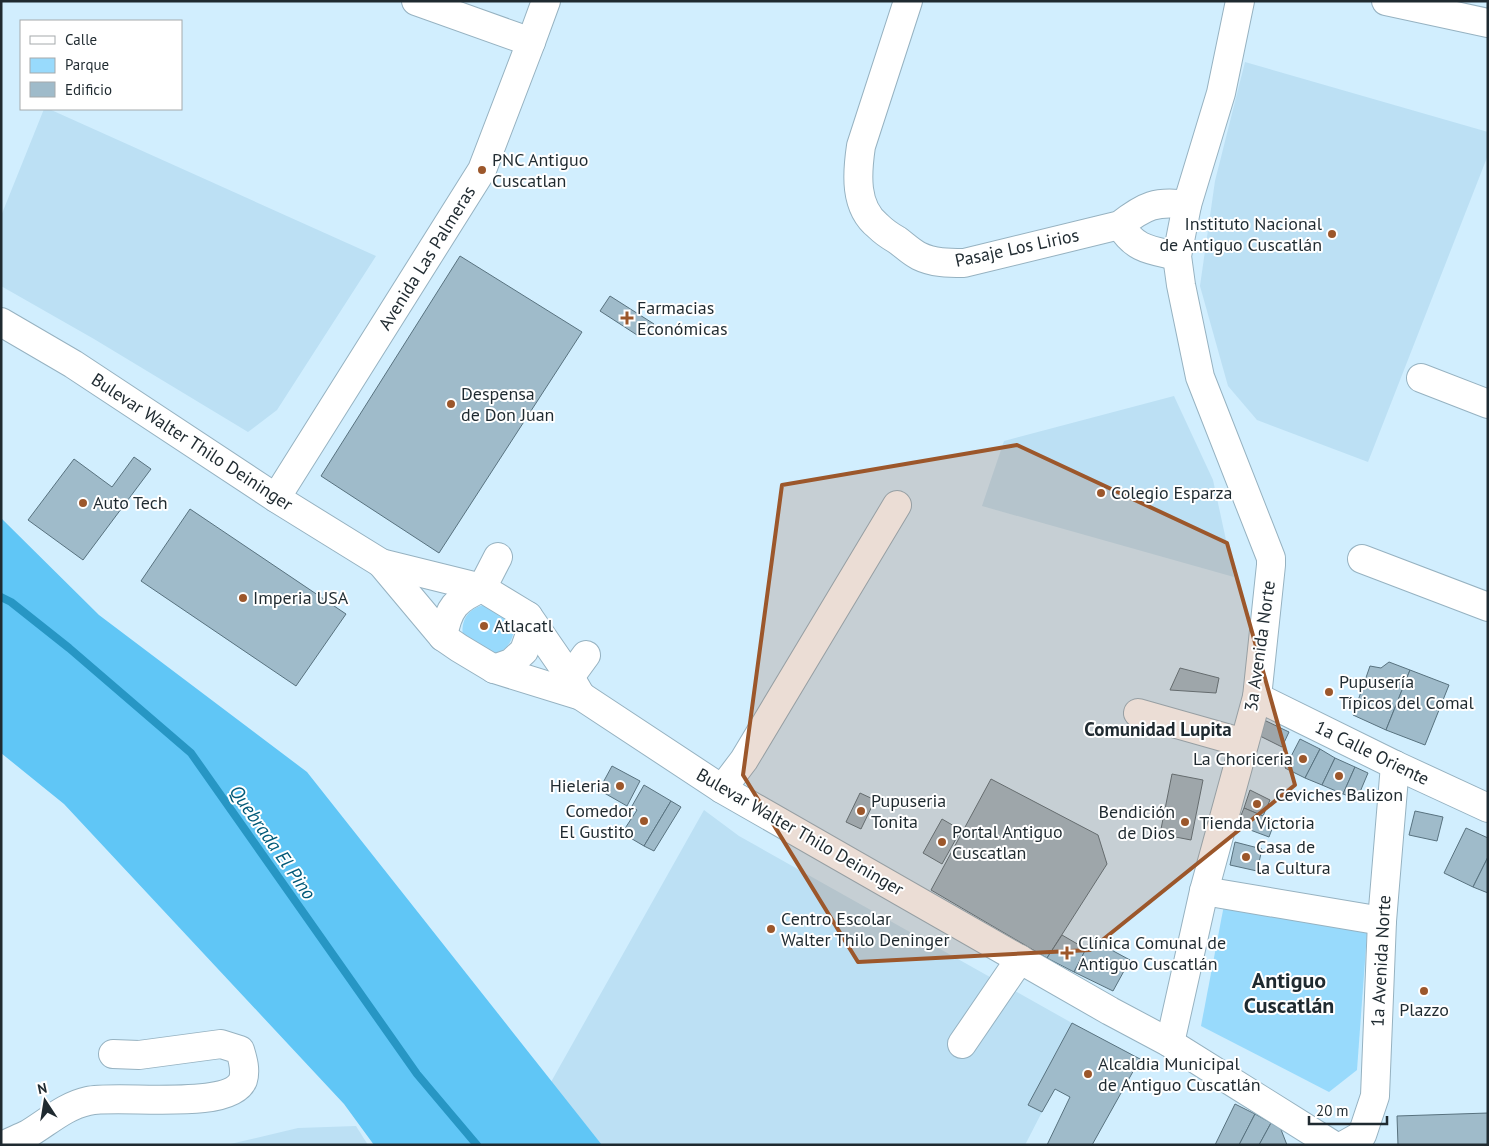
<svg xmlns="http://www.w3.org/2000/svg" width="1489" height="1146" viewBox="0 0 1489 1146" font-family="'PT Sans',sans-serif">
	<rect width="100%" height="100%" fill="#d1eefe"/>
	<!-- built -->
	<g fill="#bce0f4">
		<polygon points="1245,62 1488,132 1488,155 1368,462 1257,420 1228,386 1200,286 1215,181"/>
		<polygon points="44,109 49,109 376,256 277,410 248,432 94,339 1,286 1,216"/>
		<polygon points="1174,396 1213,480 1234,577 982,506 1004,441"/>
		<polygon points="704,810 739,836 1072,1023 1029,1105 1042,1112 1025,1145 602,1145 551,1082"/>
		<polygon points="356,1126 368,1145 226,1145 298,1128"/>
	</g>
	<!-- green -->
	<g fill="#98dafc">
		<path d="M 490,604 C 496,609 505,613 510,618 C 518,627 512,644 503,650 C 499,654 494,654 489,656 L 463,638 C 460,618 470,606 490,604 Z"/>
		<polygon points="1224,905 1367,933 1357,1070 1329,1092 1201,1026"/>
	</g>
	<!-- forest -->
	<polygon fill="#60c6f6" points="1,518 99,615 307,772 602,1145 374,1145 344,1104 64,804 1,753"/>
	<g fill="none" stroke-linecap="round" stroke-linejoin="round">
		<!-- stream -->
		<polyline stroke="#2796c4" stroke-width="8" points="1,597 11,602 69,648 191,753 417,1074 477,1145"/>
	</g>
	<!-- building -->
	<g fill="#9fbbca" stroke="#58727f">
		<polygon points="460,256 582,332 439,553 321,476"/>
		<polygon points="610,296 654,324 648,333 637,335 600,311"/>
		<polygon points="134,457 151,469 83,560 28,520 74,459 112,487"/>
		<polygon points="190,509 346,614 296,686 141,581"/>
		<polygon points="1389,662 1410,670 1386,730 1353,715 1370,666 1381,668"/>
		<polygon points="1180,668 1219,678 1216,693 1170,690"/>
		<polygon points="1410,670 1449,685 1425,745 1386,730"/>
		<polygon points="1264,720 1289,732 1282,747 1258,735"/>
		<polygon points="1300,739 1320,749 1305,778 1285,768"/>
		<polygon points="1320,749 1335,758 1322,785 1305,778"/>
		<polygon points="1335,758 1355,767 1343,794 1322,785"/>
		<polygon points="612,766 640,781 627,806 599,790"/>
		<polygon points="1355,767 1368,773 1357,799 1343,794"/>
		<polygon points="1172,774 1203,780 1191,840 1160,834"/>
		<polygon points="991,779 1098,835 1107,864 1047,958 931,890"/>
		<polygon points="644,785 671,801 644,846 622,833 637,810 632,806"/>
		<polygon points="1250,790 1270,800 1263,816 1244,808"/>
		<polygon points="860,793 875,800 861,829 846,822"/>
		<polygon points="671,801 681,807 654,851 644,846"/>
		<polygon points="1244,808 1275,821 1269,837 1237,825"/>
		<polygon points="1415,811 1443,817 1437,841 1409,835"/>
		<polygon points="942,819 961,830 942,864 923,853"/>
		<polygon points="1466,828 1488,838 1488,857 1473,887 1444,873"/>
		<polygon points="1235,842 1262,849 1257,871 1230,865"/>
		<polygon points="1488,857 1488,893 1473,887"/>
		<polygon points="1062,935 1086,949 1074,972 1047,958"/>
		<polygon points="1091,939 1130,960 1113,991 1074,972"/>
		<polygon points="1072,1023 1140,1059 1092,1145 1047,1145 1070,1097 1055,1089 1042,1112 1028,1105"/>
		<polygon points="1235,1104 1255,1114 1239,1145 1215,1145"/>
		<polygon points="1488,1113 1488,1145 1398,1145 1397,1116"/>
		<polygon points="1255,1114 1271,1123 1259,1145 1239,1145"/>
		<polygon points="1271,1123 1280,1127 1287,1145 1259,1145"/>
	</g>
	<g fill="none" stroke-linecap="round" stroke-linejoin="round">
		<defs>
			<g id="minor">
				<polyline points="416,1 531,42"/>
				<path d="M 908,1 L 861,146 C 857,173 854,207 878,226 C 883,231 890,236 897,240 C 904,245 911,252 919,256 C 933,263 949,263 964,263 L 1120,225 C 1144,206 1157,200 1187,205"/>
				<polyline points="1240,1 1221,93 1187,205 1177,256 1181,285 1200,377 1271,558 1271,565 1257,697"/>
				<polyline points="1386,1 1488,23"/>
				<path d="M 1120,225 C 1135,250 1151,250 1177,256"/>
				<polyline points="1421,378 1488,404"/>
				<polyline points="276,498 482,170 531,42 546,1"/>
				<polyline points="1362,559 1488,607"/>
				<polyline points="482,588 498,557"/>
				<polyline points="570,677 586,655"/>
				<polyline points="1138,713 1244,743"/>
				<polyline points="722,789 744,760 897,505"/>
				<polyline points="1204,891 1382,921"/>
				<polyline points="962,1044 1020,959"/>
				<path d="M 4,1145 C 12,1141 20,1138 28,1134 C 48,1122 65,1106 88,1101 C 119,1094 230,1112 243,1080 C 246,1070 243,1060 240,1050 L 221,1044 L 139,1055 L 113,1054"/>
				<polyline points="1344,1145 1362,1135 1375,1096 1382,921 1395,765"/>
			</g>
			<g id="major">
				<polyline points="1,322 73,364 276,498 381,563 482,588 528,616 570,677 581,696"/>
				<polyline points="381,563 443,637 459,648 494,669 581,696 722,789 1110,1011 1170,1043 1333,1145"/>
				<path d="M 443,637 C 448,608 456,599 482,588"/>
				<polyline points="494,669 511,663 524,651 530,634 528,616"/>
				<polyline points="1170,1043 1204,891 1257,697 1395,765 1488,808"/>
			</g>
		</defs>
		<!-- minor casing -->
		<use href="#minor" stroke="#96b2c1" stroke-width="30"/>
		<!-- major casing -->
		<use href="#major" stroke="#96b2c1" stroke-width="30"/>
		<!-- minor -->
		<use href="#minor" stroke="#fff" stroke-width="28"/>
		<!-- major -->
		<use href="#major" stroke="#fff" stroke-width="28"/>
	</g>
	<!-- marked area -->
	<path fill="#9c572b" fill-opacity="0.2" stroke="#9c572b" stroke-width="4" stroke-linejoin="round" d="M 1017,445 L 1227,543 L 1295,785 L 1090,950 L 858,962 L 743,775 L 782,485 Z"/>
	<!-- markers -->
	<g fill="#9c572b" stroke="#fff" stroke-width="2">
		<circle cx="482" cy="170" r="5"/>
		<circle cx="1332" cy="234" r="5"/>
		<path d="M624.5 310.5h5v5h5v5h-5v5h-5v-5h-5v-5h5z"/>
		<circle cx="451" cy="404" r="5"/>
		<circle cx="1101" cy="493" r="5"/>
		<circle cx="83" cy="503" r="5"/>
		<circle cx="243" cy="598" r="5"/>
		<circle cx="484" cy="626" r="5"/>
		<circle cx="1329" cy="692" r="5"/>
		<circle cx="1303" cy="759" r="5"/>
		<circle cx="1339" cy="776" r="5"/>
		<circle cx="620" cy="786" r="5"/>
		<circle cx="1257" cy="804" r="5"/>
		<circle cx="861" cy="811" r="5"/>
		<circle cx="644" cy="821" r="5"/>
		<circle cx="1185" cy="822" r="5"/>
		<circle cx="942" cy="842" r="5"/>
		<circle cx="1246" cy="857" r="5"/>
		<circle cx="771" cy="929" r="5"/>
		<path d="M1064.5 945.5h5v5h5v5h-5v5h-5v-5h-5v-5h5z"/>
		<circle cx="1424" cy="991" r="5"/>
		<circle cx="1088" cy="1074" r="5"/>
	</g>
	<g text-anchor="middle" stroke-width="4" stroke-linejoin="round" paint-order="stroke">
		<!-- poi labels -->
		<g font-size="18" fill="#1f2a30" stroke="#fff" text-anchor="start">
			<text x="492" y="166">PNC Antiguo<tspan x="492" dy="21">Cuscatlan</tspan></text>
			<text x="1322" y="230" text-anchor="end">Instituto Nacional<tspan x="1322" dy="21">de Antiguo Cuscatlán</tspan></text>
			<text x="637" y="314">Farmacias<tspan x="637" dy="21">Económicas</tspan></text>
			<text x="461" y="400">Despensa<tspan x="461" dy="21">de Don Juan</tspan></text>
			<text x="1111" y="499">Colegio Esparza</text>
			<text x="93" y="509">Auto Tech</text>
			<text x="253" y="604">Imperia USA</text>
			<text x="494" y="632">Atlacatl</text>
			<text x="1339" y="688">Pupusería<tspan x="1339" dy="21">Típicos del Comal</tspan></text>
			<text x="1293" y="765" text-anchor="end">La Choriceria</text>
			<text x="610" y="792" text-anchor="end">Hieleria</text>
			<text x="1339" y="801" text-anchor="middle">Ceviches Balizon</text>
			<text x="871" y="807">Pupuseria<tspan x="871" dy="21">Tonita</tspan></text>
			<text x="634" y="817" text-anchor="end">Comedor<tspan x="634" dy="21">El Gustito</tspan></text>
			<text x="1175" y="818" text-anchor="end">Bendición<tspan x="1175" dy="21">de Dios</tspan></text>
			<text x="1257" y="829" text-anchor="middle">Tienda Victoria</text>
			<text x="952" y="838">Portal Antiguo<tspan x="952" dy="21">Cuscatlan</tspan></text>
			<text x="1256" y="853">Casa de<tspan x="1256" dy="21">la Cultura</tspan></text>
			<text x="781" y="925">Centro Escolar<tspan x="781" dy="21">Walter Thilo Deninger</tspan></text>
			<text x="1078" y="949">Clínica Comunal de<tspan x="1078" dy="21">Antiguo Cuscatlán</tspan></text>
			<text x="1424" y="1016" text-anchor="middle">Plazzo</text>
			<text x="1098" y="1070">Alcaldia Municipal<tspan x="1098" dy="21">de Antiguo Cuscatlán</tspan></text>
		</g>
		<!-- street labels -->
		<g font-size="18" fill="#1f2a30" stroke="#fff">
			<text transform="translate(1017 248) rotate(-12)" y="6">Pasaje Los Lirios</text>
			<text transform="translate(427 258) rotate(-58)" y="6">Avenida Las Palmeras</text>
			<text transform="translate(192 442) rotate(33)" y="6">Bulevar Walter Thilo Deininger</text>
			<text transform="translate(1260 646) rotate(-82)" y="6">3a Avenida Norte</text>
			<text transform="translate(1372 753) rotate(26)" y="6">1a Calle Oriente</text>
			<text transform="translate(800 832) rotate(30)" y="6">Bulevar Walter Thilo Deininger</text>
			<text transform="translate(1381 961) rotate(-87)" y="6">1a Avenida Norte</text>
		</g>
		<!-- neighbourhood labels -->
		<g font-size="19" font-weight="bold" fill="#1f2a30" stroke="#fff">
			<text x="1158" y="736">Comunidad Lupita</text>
		</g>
		<!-- water labels -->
		<g font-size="19" font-style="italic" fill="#005978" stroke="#fff">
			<text transform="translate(273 842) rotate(55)" y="7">Quebrada El Pino</text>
		</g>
		<!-- district labels -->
		<g font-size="22" font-weight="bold" fill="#1f2a30" stroke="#fff">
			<text x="1289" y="988">Antiguo<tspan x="1289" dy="25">Cuscatlán</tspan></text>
		</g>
	</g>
	<!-- border -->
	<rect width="1489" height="1146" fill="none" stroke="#1f2a30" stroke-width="5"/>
	<!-- legend -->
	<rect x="20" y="20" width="162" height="90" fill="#ffffff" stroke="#a5aaac"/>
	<rect x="30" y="36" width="25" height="8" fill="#ffffff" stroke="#a5aaac"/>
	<text x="65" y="45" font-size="15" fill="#1f2a30">Calle</text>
	<rect x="30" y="58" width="25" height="15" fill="#98dafc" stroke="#a5aaac"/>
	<text x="65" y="70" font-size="15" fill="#1f2a30">Parque</text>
	<rect x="30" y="82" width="25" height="15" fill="#9fbbca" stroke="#a5aaac"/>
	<text x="65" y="95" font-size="15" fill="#1f2a30">Edificio</text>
	<!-- north arrow -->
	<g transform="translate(45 1101) rotate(348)" stroke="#ffffff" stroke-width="4" paint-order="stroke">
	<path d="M0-4L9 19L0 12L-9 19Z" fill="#1f2a30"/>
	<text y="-8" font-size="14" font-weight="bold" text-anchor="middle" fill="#1f2a30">N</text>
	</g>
	<!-- scale -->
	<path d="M1309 1116v8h78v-8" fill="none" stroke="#1f2a30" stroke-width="2.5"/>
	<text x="1316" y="1116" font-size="15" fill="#1f2a30" stroke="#ffffff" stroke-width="4" paint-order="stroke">20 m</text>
</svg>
